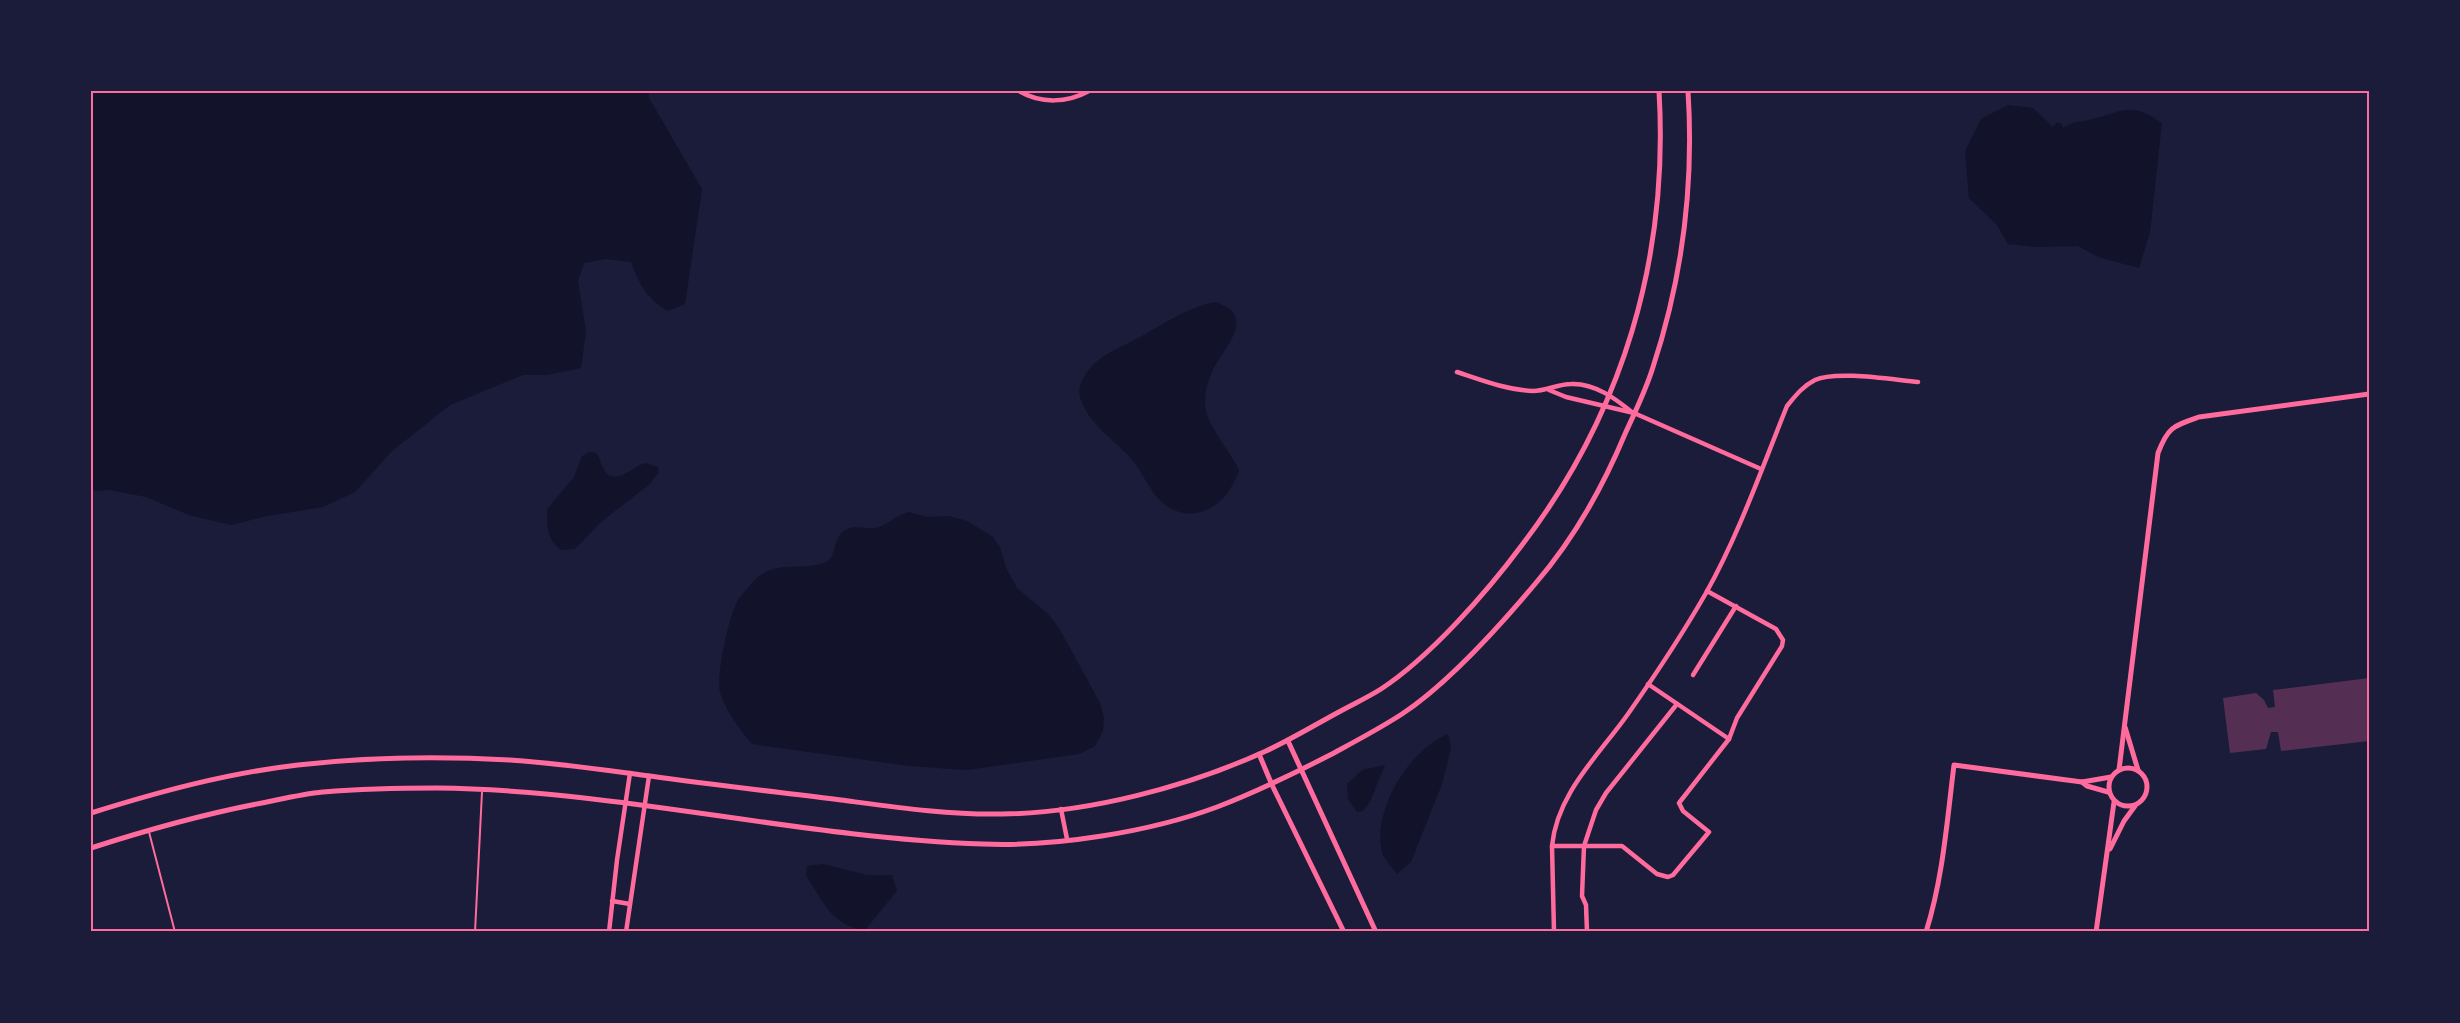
<svg xmlns="http://www.w3.org/2000/svg" width="2460" height="1023" viewBox="0 0 2460 1023" font-family="Arial,sans-serif">
	<rect width="100%" height="100%" fill="#1b1b3a"/>
	<!-- water -->
	<g fill="#12122b">
		<path d="M 91,91 L 649,91 L 649,98 L 702,189 L 685,304 L 668,311 C 647,299 639,284 631,262 L 606,259 L 584,263 L 578,281 L 586,331 L 581,368 L 547,375 L 523,375 L 450,405 L 392,451 L 355,492 L 323,507 L 267,516 L 231,525 L 189,515 L 146,497 L 110,490 L 91,491 Z"/>
		<path d="M 2008,105 L 2033,108 L 2053,127 L 2057,122 L 2062,124 L 2063,128 C 2075,120 2079,123 2092,119 C 2125,111 2130,101 2162,123 L 2150,232 L 2139,268 L 2098,257 L 2078,246 L 2036,247 L 2008,244 L 1997,225 L 1969,198 L 1965,151 L 1981,119 Z"/>
		<path d="M 1215,302 C 1254,314 1231,340 1217,362 C 1210,374 1205,388 1205,402 C 1204,423 1230,450 1239,470 C 1229,503 1196,528 1164,504 C 1150,493 1144,474 1133,461 C 1116,440 1088,425 1080,397 C 1076,384 1090,366 1100,359 C 1112,350 1127,344 1140,337 C 1164,324 1188,307 1215,302 Z"/>
		<path d="M 589,452 L 596,453 C 600,458 601,465 605,471 C 615,486 633,467 645,463 L 658,467 L 659,472 L 650,484 L 602,521 L 575,549 L 561,550 C 547,539 547,527 547,509 L 574,477 L 582,456 Z"/>
		<path d="M 909,512 L 927,517 L 949,516 L 967,521 L 993,537 L 1000,547 L 1006,568 L 1017,588 L 1048,614 L 1059,628 L 1100,703 L 1104,718 L 1103,731 L 1095,746 L 1079,754 L 967,770 L 909,766 L 752,744 C 739,728 726,712 720,692 C 716,675 729,615 738,600 C 743,593 752,583 758,577 C 780,560 802,571 824,563 C 836,559 833,543 840,535 C 851,522 862,530 875,528 C 887,526 896,515 909,512 Z"/>
		<path d="M 1448,734 L 1451,748 L 1442,784 L 1411,862 L 1397,874 C 1393,868 1384,859 1382,852 C 1372,810 1409,750 1448,734 Z"/>
		<polygon points="1385,765 1370,802 1363,811 1357,812 1348,799 1347,784 1362,770"/>
		<path d="M 823,864 L 867,875 L 892,875 L 897,891 L 865,930 C 833,927 821,899 806,875 L 807,866 Z"/>
	</g>
	<!-- building -->
	<polygon fill="#542f53" points="2369,678 2369,741 2281,751 2278,732 2271,732 2266,749 2230,753 2223,698 2256,693 2264,700 2268,708 2275,707 2273,690"/>
	<g fill="none" stroke-linecap="round" stroke-linejoin="round">
		<!-- service -->
		<g stroke="#ff6b9d" stroke-width="2">
			<polyline points="149,832 175,932"/>
			<polyline points="475,932 482,792"/>
		</g>
		<!-- minor -->
		<g stroke="#ff6b9d" stroke-width="4.5">
			<path d="M 1019,91 C 1041,104 1067,103 1089,91"/>
			<path d="M 1457,372 C 1481,380 1507,390 1533,391 C 1546,391 1558,384 1571,384 C 1595,383 1616,399 1633,413"/>
			<polyline points="1549,390 1566,397 1634,413 1761,469"/>
			<polyline points="1707,591 1776,629 1783,640 1782,646 1737,718 1729,739"/>
			<polyline points="1693,675 1736,606"/>
			<polyline points="1061,809 1067,839"/>
			<polyline points="1552,846 1622,846 1657,874 1668,877 1673,875 1709,832 1683,811 1679,803 1729,739 1648,684"/>
			<polyline points="612,901 630,904"/>
			<polyline points="609,932 617,860 630,773"/>
			<polyline points="626,932 649,776"/>
			<path d="M 1554,932 L 1552,846 C 1557,793 1599,755 1628,714 C 1656,674 1682,635 1706,593 C 1739,534 1762,468 1787,406 C 1796,395 1803,386 1815,380 C 1836,370 1894,380 1918,382"/>
			<polyline points="1587,932 1586,905 1582,896 1584,846 1596,810 1606,793 1677,704"/>
		</g>
		<!-- tertiary -->
		<g stroke="#ff6b9d" stroke-width="5">
			<polyline points="2125,727 2138,770"/>
			<polyline points="1288,741 1376,932"/>
			<polyline points="1259,754 1272,785 1344,932"/>
			<circle cx="2128" cy="787" r="19"/>
			<path d="M 2119,770 L 2158,453 C 2168,427 2173,426 2199,417 L 2369,394"/>
			<polyline points="2082,782 2087,786 2108,792"/>
			<path d="M 91,813 C 158,792 227,773 298,765 C 367,757 440,756 510,760 C 557,763 604,770 650,776 C 714,785 777,792 841,800 C 894,807 948,815 1002,814 C 1088,813 1187,787 1266,751 C 1290,740 1313,726 1337,713 C 1351,705 1367,698 1381,689 C 1430,657 1487,592 1522,545 C 1623,413 1669,257 1659,91"/>
			<path d="M 91,848 C 147,830 204,814 262,803 C 282,799 302,794 323,792 C 360,789 399,788 437,788 C 620,790 800,838 983,844 C 1055,847 1150,832 1217,807 C 1256,792 1293,774 1330,755 C 1354,742 1379,729 1402,714 C 1449,683 1498,628 1535,584 C 1574,539 1602,489 1625,434 C 1635,412 1646,390 1653,367 C 1682,279 1694,184 1688,91"/>
			<polyline points="2110,849 2124,821 2135,806"/>
			<path d="M 1926,932 C 1943,878 1947,821 1954,765 L 2082,782 L 2111,777"/>
			<polyline points="2096,932 2114,802"/>
		</g>
	</g>
	<!-- border -->
	<rect width="2460" height="1023" fill="none" stroke="#1b1b3a" stroke-width="185"/>
	<rect x="92" y="92" width="2276" height="838" fill="none" stroke="#ff6b9d" stroke-width="2"/>
</svg>
